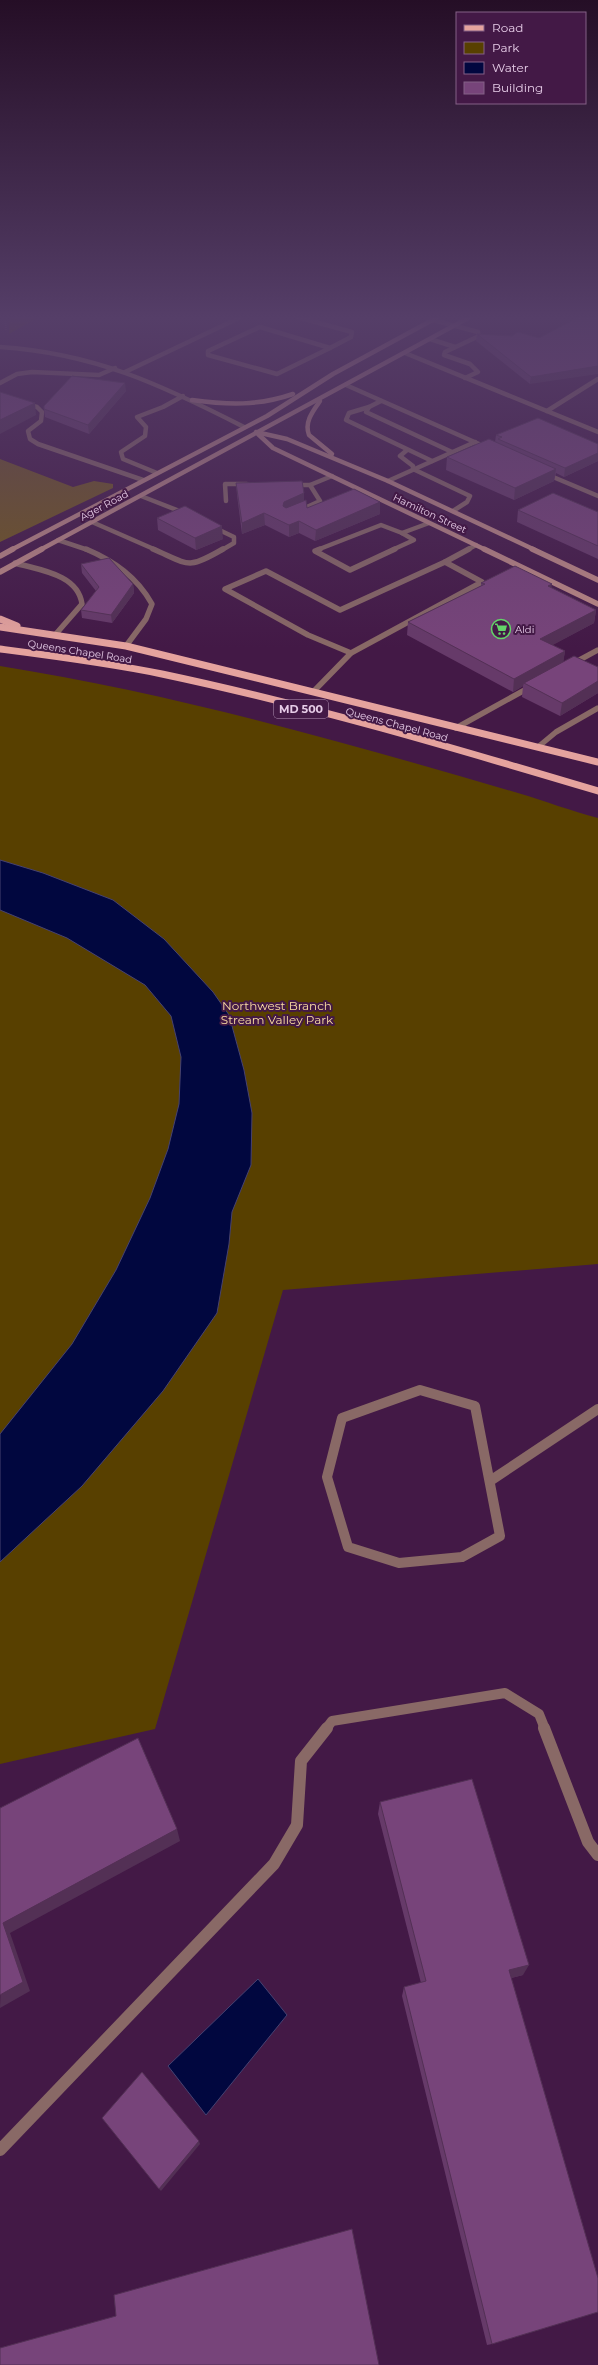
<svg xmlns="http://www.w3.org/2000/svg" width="598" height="2365" viewBox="0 0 598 2365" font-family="Montserrat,sans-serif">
	<rect width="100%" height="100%" fill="#431946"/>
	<!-- green -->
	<g fill="#584000">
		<polygon points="10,317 39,317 9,334"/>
		<path d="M 0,666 C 176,694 347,743 518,793 C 545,801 571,811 598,818 L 598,1264 L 283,1290 L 155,1729 L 0,1764 Z"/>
	</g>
	<!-- forest -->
	<polygon fill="#72581c" points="0,459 73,487 94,481 113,484 113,488 0,542"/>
	<!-- water -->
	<g fill="#01073f" stroke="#464271">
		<polygon points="0,860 43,873 113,900 164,939 213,992 229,1015 244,1070 252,1113 251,1165 232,1212 229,1244 217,1313 163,1391 82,1486 0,1562 0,1434 72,1344 116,1270 150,1198 168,1149 179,1104 181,1057 171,1016 145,985 67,938 0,910"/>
		<polygon points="258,1979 287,2015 206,2115 168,2066"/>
	</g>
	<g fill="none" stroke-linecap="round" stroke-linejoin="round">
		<!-- path -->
		<polyline stroke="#765178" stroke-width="1.5" stroke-dasharray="1 1" stroke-linecap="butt" points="5,317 6,330"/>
		<!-- service-far3 -->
		<g stroke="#896966" stroke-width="4.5">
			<polyline points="297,317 352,332 351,337 330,348"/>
			<polyline points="433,320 478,332 479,336 445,352 444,355 470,364 478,372 465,378"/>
			<polygon points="260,327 330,348 277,374 208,355 208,351"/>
			<polyline points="430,339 455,347"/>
			<polyline points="125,372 241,317"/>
			<polyline points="0,383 17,374 32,372 99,375 115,368"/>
			<polyline points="346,385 488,448"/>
			<polyline points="381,401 369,407 366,412 452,452"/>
			<polyline points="26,404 37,407 42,412 41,421 28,431 30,439 38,444 143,480"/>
			<polyline points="369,407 349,413 346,420 432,461"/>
			<polyline points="407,450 400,456 413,466 413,469 470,496 467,502 453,511"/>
			<polyline points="157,473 123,459 121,452 145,436 146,427 137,417 163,407 183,396"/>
			<polyline points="546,474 598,496"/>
			<polyline points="388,481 475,442"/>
			<polyline points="292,485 310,485 332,476"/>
			<polyline points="141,496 187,514"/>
			<polyline points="226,501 225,484 247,484"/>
			<polyline points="298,511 320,501 310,485"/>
			<polyline points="92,522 156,550"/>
			<polyline points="213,527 234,537 234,543 222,550"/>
			<polyline points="402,533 429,523"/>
			<polyline points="58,540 88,550"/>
			<polyline points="317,550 381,525 402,533"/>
			<polyline points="392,550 414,540 402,533"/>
			<polyline points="467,550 476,545"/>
		</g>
		<!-- service-far2 -->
		<g stroke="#896966" stroke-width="5.5">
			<path d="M 86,549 C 114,561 137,577 152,604 L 146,619 L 126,646"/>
			<path d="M 153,549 C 190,565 187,570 223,549"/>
			<polyline points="320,549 315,551 350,570 395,549"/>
			<path d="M 15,563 C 39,570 78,574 82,604 L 55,635"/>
			<polyline points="351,653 308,635 225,589 266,571 340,610 445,562"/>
			<polyline points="572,664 598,650"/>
			<polyline points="314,691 351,653 482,582 445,562 469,549"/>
			<polyline points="456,728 532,686"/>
			<polyline points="538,747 556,732 598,708"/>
		</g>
		<!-- service-far1 -->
		<g stroke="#896966" stroke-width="10">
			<polygon points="420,1390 475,1406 500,1536 462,1557 399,1563 348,1547 327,1477 342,1418"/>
			<polyline points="490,1481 598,1409"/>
			<polyline points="326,1729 332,1721 505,1693 539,1714 545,1729"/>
		</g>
		<!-- service -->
		<g stroke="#896966" stroke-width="12">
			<polyline points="544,1728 588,1842 598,1855"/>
			<polyline points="0,2150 274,1864 297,1825 301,1761 327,1728"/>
		</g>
		<!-- minor -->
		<g stroke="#896966" stroke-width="4.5">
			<path d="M 0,347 C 94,353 162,385 244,427"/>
			<polyline points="405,353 598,432"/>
			<polyline points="547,411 598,379"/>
		</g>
		<!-- secondary-far1 -->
		<g stroke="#bd8a85" stroke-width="4.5">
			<path d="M 192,400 C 228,405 258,406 293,394"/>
			<path d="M 320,401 C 313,411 304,422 309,435 L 332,454"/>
			<polyline points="256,432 287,439 388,481 535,550"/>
			<polyline points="258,434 273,448 486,550"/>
			<polyline points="11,550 267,416 333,374 438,317"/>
			<polyline points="40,550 470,317"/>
		</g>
		<!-- secondary -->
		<g stroke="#bd8a85" stroke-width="5.5">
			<polyline points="484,549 598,604"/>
			<polyline points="532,549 598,580"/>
			<polyline points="0,556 13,549"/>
			<polyline points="0,572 42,549"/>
		</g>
		<!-- primary -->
		<g stroke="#e5a39e" stroke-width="7">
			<polyline points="0,619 17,626"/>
			<polyline points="0,627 126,646 598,762"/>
			<path d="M 0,649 C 54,656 109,663 162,674 C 309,705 454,748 598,791"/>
		</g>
	</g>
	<!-- wall -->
	<g fill="#663a69">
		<polygon points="477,334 539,338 530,384 476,341"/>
		<polygon points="126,391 89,434 45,417 44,409"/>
		<polygon points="496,435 598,444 598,461 564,477 556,473 554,481 514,500 446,470 447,457 495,442"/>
		<polygon points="236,483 304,493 304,501 307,508 380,514 315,541 299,533 289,537 265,525 242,534 237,495"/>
		<polygon points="518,510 598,512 598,559 517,522"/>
		<polygon points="157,518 223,539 196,550 158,530"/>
		<polygon points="81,564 133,584 134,593 112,623 82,618 81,610 96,591 82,573"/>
		<polygon points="481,583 552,588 596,610 594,623 552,645 565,651 563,662 598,667 598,693 560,716 522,697 523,686 513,692 407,635 408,622 481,586"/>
		<polygon points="380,1802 523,1975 511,1978 492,2344 487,2345 402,1996 404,1987 421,1983 378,1814"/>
	</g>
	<!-- shaded-wall -->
	<g fill="#533055">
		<polygon points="598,366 598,374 530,384 531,377"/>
		<polygon points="125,383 126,391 89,434 88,425"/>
		<polygon points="35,403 36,415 0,434 0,420"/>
		<polygon points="598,453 598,461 564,477 565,468"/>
		<polygon points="556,469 554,481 514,500 515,488"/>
		<polygon points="304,493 304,504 284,514 283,506 284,502"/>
		<polygon points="380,502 380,514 315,541 316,530"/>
		<polygon points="264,513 265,525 242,534 242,523"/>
		<polygon points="299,521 299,533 289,537 289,525"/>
		<polygon points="222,526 223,539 196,550 195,538"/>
		<polygon points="133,584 134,593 112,623 111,615"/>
		<polygon points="552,584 550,597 548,586"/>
		<polygon points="596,610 594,623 538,653 540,639"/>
		<polygon points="565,651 563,665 524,683 523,686 513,692 514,679"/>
		<polygon points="598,681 598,693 560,716 562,703"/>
		<polygon points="177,1829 180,1841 10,1933 30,1991 0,2008 3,1923"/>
		<polygon points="529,1965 523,1975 504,1980 509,1970"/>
		<polygon points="199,2141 200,2144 161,2191 159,2189"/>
	</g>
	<!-- building -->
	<g fill="#77447a" stroke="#533055">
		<polygon points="579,317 598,317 598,366 531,377 477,334 512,336 518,332 539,338"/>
		<polygon points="72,376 125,383 88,425 44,409 44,406"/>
		<polygon points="0,392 35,403 0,420"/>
		<polygon points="538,418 598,444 598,453 565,468 498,439 502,437 496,435"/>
		<polygon points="489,439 556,469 515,488 447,457"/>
		<polygon points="302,481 304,493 284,502 283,506 286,508 306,500 307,508 354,489 380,502 316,530 299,521 289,525 264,513 242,523 236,483"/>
		<polygon points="553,493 598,512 598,546 518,510"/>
		<polygon points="185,506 222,526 195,538 157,518"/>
		<polygon points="109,558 133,584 111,615 81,610 99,587 81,564"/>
		<polygon points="515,566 552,584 548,586 596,610 540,639 565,651 514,679 408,622 485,584 481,583"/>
		<polygon points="574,656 598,667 598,681 562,703 524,683"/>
		<polygon points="138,1738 177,1829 3,1923 23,1982 0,1995 0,1808"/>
		<polygon points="472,1779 529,1965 509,1970 598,2278 598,2312 492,2344 404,1987 426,1981 380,1802"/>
		<polygon points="142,2072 199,2141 159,2189 102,2118"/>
		<polygon points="352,2229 379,2365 0,2365 0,2348 116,2316 114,2295"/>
	</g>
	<!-- sky -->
	<linearGradient id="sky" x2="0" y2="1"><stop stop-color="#250e26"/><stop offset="0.49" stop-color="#553e68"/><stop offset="1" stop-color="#553e68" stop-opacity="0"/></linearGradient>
	<rect width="598" height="648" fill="url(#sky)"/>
	<!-- icons -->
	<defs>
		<symbol id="supermarket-ring" viewBox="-11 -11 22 22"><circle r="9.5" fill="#431946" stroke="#63d469" stroke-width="1.5"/><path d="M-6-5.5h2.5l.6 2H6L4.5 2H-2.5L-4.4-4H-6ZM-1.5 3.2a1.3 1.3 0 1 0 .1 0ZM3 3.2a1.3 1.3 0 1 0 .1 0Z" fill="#63d469"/></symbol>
	</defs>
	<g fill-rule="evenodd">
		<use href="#supermarket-ring" x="490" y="618" width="22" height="22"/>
	</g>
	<g text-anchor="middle" stroke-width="4" stroke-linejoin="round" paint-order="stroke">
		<!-- far-street labels -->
		<g font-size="10" fill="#e6cce7" stroke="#431946">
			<text transform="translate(104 505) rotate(-28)" y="4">Ager Road</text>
			<text transform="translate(430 513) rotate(25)" y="4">Hamilton Street</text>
			<text transform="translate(80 651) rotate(9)" y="4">Queens Chapel Road</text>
			<text transform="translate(397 724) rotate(15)" y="4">Queens Chapel Road</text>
		</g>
		<!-- far-poi labels -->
		<g font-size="10" fill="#e6cce7" stroke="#431946" text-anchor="start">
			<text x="515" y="633">Aldi</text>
		</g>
		<!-- shield labels -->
		<rect fill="#431946" stroke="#b596b7" stroke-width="1" x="274" y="700" width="54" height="18" rx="3"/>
		<g font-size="11" font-weight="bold" fill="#e6cce7">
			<text x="301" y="713">MD 500</text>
		</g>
		<!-- park labels -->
		<g font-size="12" fill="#fadda3" stroke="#431946">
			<text x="277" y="1010">Northwest Branch<tspan x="277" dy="14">Stream Valley Park</tspan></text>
		</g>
	</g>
	<!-- legend -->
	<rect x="456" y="12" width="130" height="92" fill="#431946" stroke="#846186"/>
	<rect x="464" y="25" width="20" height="6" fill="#e5a39e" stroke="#846186"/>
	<text x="492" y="32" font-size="12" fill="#e6cce7">Road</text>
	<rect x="464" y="42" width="20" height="12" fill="#584000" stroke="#846186"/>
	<text x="492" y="52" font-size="12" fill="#e6cce7">Park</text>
	<rect x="464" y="62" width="20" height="12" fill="#01073f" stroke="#846186"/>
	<text x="492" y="72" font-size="12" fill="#e6cce7">Water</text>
	<rect x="464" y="82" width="20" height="12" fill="#77447a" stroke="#846186"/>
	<text x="492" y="92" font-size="12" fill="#e6cce7">Building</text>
</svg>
